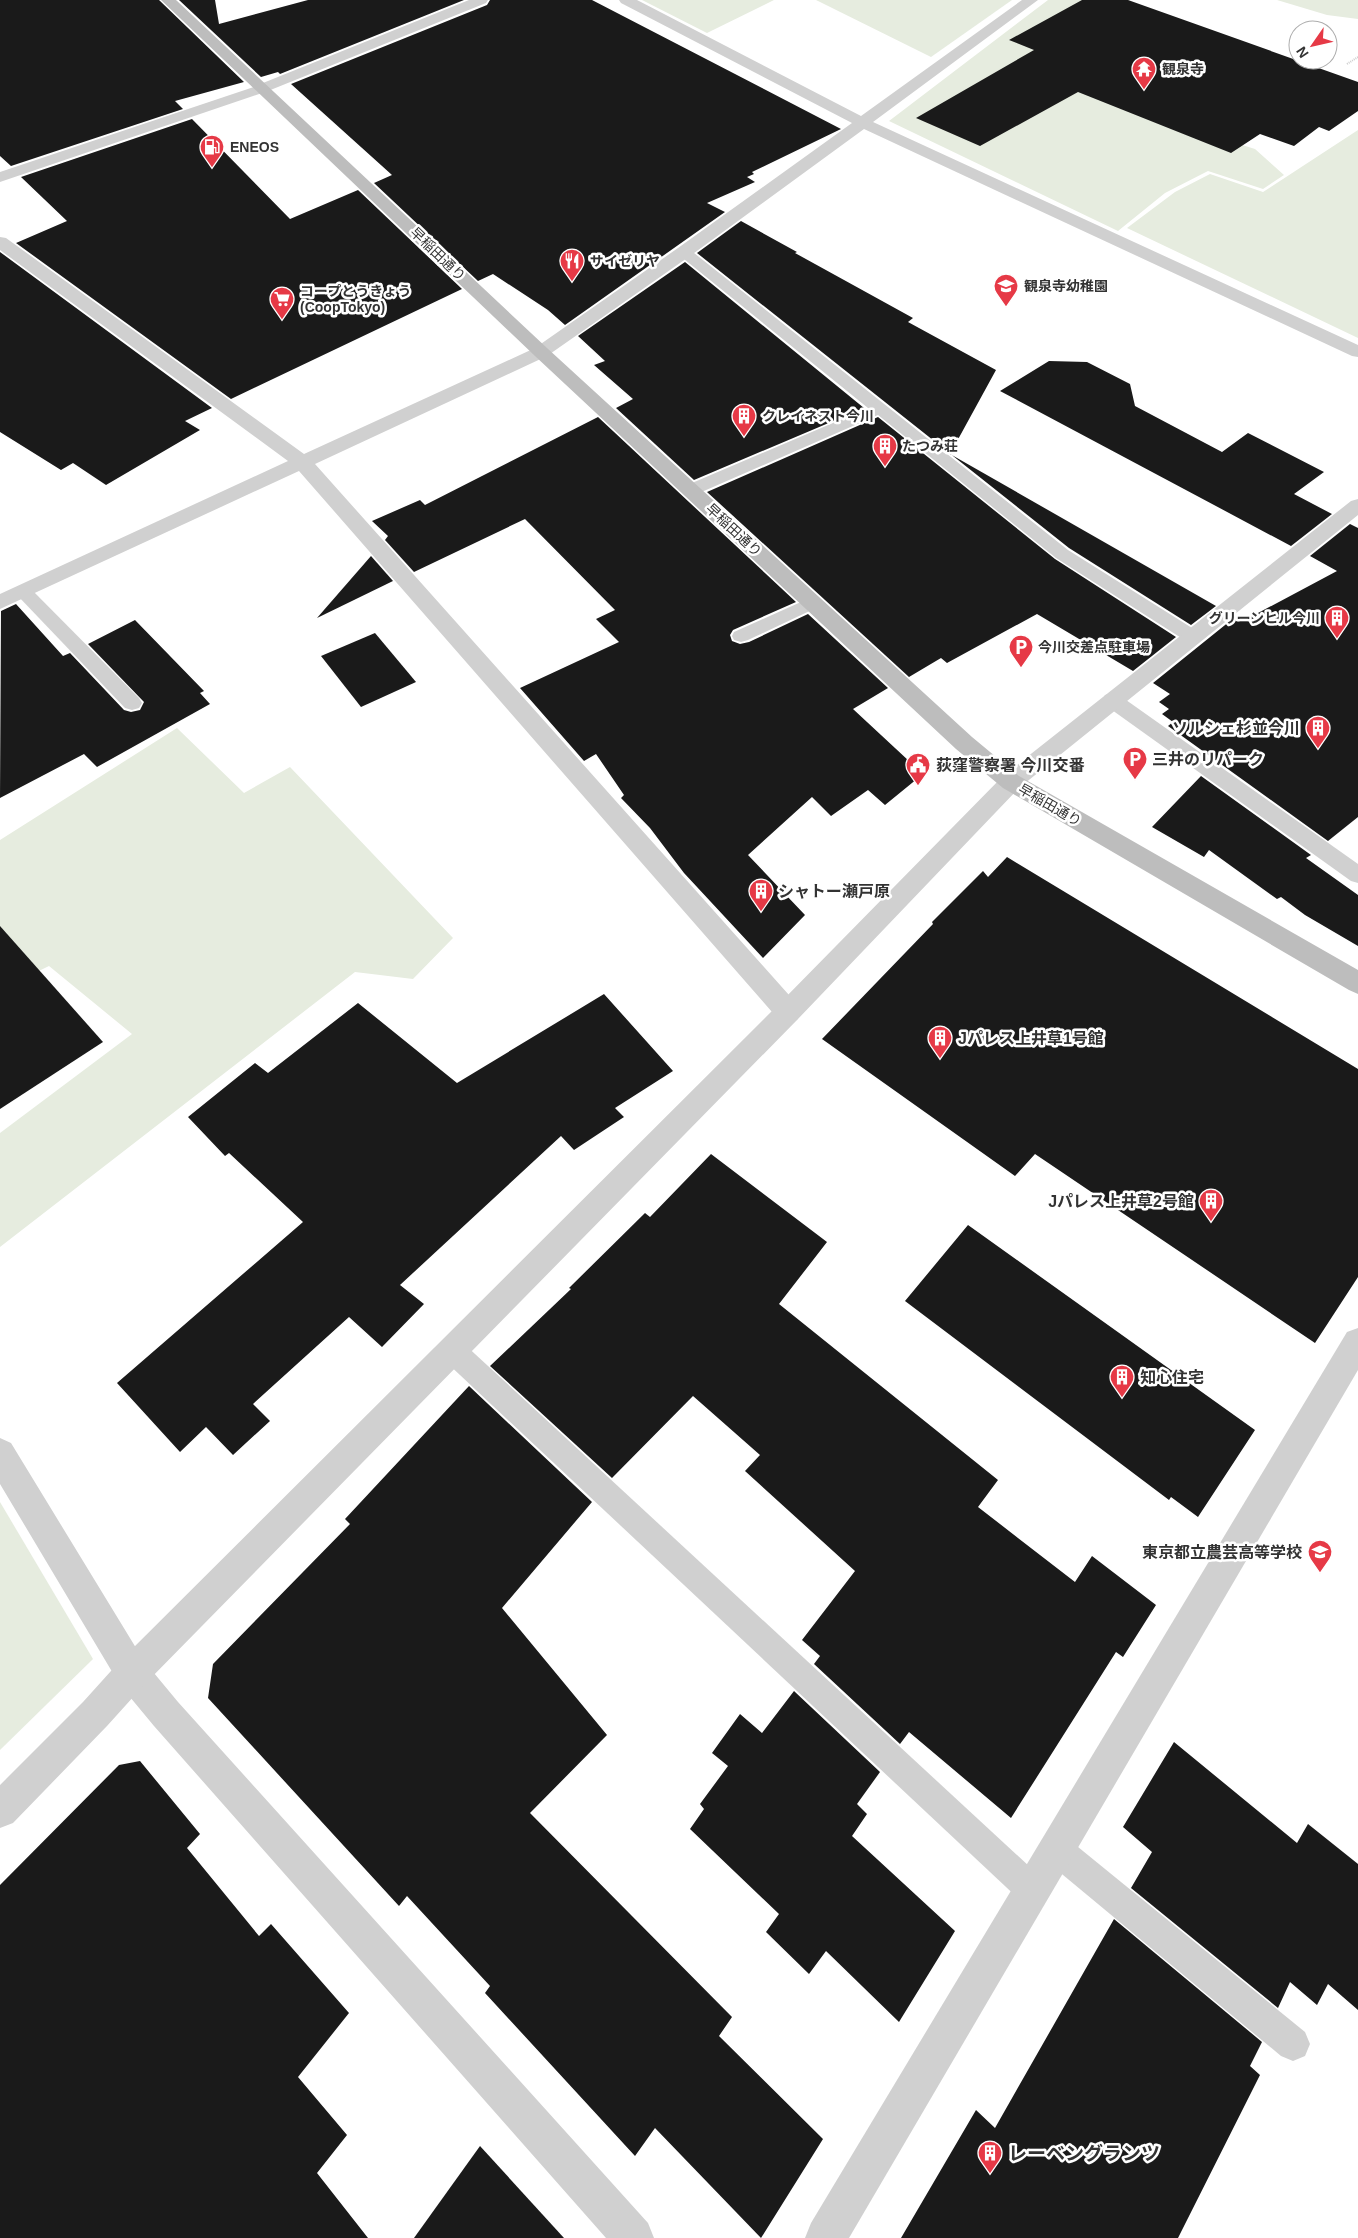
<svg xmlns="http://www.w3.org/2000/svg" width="1358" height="2238" viewBox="0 0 1358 2238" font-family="Arial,'Noto Sans JP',sans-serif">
	<rect width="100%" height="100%" fill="#fff"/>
	<!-- green -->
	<g fill="#e6ecdf">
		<polygon points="642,0 774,0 707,33"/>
		<polygon points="816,0 1012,0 931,57"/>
		<polygon points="1048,0 1130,0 1103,9 1140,113 1255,149 1284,175 1263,189 1208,171 1165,193 1118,231 889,121"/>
		<polygon points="1277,0 1358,0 1358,19 1327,15"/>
		<polygon points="1358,130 1358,338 1127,228 1175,192 1210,174 1263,192"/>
		<polygon points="177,728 244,793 290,767 453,938 413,979 355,972 0,1247 0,1133 132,1034 49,966 0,990 0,840"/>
		<polygon points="0,1502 93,1659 0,1750"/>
	</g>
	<!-- building -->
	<g fill="#1a1a1a">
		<polygon points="0,0 159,0 244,82 175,101 183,109 11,166 0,156"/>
		<polygon points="179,0 215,0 219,24 308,0 464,0 280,74 278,72 261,77"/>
		<polygon points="490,0 592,0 841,129 752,172 754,174 747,177 755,182 707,203 725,212 565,325 548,310 493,274 478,281 374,183 392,175 291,84 487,5"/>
		<polygon points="1082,0 1128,0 1358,82 1358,111 1329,131 1319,127 1294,146 1260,134 1231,153 1078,92 980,146 916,118 1034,50 1009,40"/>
		<polygon points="192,119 290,219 358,190 462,289 231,399 16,243 67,221 21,177"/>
		<polygon points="741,221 797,252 795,253 913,318 908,322 996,370 950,454 1216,606 1191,625 1069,548 697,253"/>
		<polygon points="0,252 212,408 185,421 200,430 106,485 73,463 61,470 0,432"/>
		<polygon points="685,262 864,408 694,480 616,408 633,399 594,365 605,361 578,336"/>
		<polygon points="1049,361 1087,362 1130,384 1135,406 1222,452 1248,433 1324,472 1294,494 1332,514 1291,546 1000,391"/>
		<polygon points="598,417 796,602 733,630 730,635 732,641 740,644 749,642 808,614 888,688 853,709 923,774 885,805 868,790 831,816 812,797 748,855 805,915 763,958 684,873 650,828 621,798 624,795 596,754 584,761 520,688 619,642 596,619 615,610 525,519 414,572 385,540 388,536 372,521 420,500 425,505"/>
		<polygon points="878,417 1055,559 1176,637 1133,671 1037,614 947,663 941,658 909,677 707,492"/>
		<polygon points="1350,524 1358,528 1358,817 1328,841 1168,726 1173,722 1162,714 1169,709 1159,702 1170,694 1153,683 1235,617 1243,621 1337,571 1310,556"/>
		<polygon points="371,556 393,581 317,618"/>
		<polygon points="16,604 63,656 70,653 124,710 131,712 140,710 144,702 88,644 135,620 204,691 200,693 210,704 97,767 84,754 0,798 1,611"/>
		<polygon points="375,633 416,682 361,707 321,656"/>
		<polygon points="1201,776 1311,855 1306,858 1358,895 1358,946 1305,915 1281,897 1277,899 1209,850 1204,857 1152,827"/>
		<polygon points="1007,857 1358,1069 1358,1277 1315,1343 1035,1154 1015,1176 822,1039 933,924 932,922 983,871 988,877"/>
		<polygon points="0,926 103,1042 0,1109"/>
		<polygon points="604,994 673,1071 615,1108 624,1117 574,1150 561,1136 400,1285 424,1304 382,1347 349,1317 253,1404 270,1421 233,1455 206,1427 180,1452 117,1383 303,1222 229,1153 225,1156 188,1117 255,1063 268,1073 358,1003 457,1083"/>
		<polygon points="711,1154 827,1242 779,1304 998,1480 978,1507 1075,1582 1092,1556 1156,1605 1123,1657 1116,1652 1011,1818 909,1732 900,1744 814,1664 820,1656 802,1640 855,1571 745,1471 760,1455 693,1396 612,1478 490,1366 571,1289 569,1288 645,1213 650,1217"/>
		<polygon points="968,1225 1255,1430 1198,1517 1171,1497 1169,1500 905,1301"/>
		<polygon points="469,1386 592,1502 502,1608 607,1735 530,1813 732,2017 719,2036 823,2139 761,2238 655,2128 635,2156 485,1993 490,1986 407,1896 399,1906 208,1698 213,1664 350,1524 345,1519"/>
		<polygon points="794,1691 880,1772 857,1804 867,1814 852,1836 955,1931 899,2022 826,1951 809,1974 766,1932 779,1914 690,1829 704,1809 700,1804 728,1766 712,1753 740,1714 762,1733"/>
		<polygon points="1174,1742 1297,1843 1308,1824 1358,1864 1358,2010 1328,1984 1317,2005 1290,1982 1278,2008 1131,1888 1152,1852 1123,1827"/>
		<polygon points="140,1761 200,1834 187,1848 259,1936 271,1924 349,2013 298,2077 347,2135 317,2173 368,2238 0,2238 0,1885 119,1765"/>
		<polygon points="1114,1919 1262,2042 1250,2066 1260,2075 1178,2238 901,2238 976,2110 995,2128"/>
		<polygon points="480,2146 564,2238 414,2238"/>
	</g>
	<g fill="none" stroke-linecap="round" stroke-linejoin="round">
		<!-- path -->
		<polyline stroke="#cdcdcd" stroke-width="2" stroke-dasharray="1 1" stroke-linecap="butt" points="1347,64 1358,57"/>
		<!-- service -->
		<g fill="#d0d0d0" fill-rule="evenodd">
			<polygon points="684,248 689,249 1068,550 1200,633 1202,637 1200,641 1193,643 1186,641 1056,558 878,415 697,494 691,495 685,494 682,490 685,486 868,408 679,255 677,252"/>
			<polygon points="23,585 29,587 139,698 142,703 139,708 132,710 125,708 17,595 14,591 17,587"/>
			<polygon points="812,597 818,599 821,603 818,607 748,640 741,642 734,640 732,636 734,632"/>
			<polygon points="1112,693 1119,695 1358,864 1358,883 1351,881 1105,705 1102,700 1105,695"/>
			<polygon points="453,1338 462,1342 1044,1880 1049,1891 1044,1902 1033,1907 1022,1902 444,1360 440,1351 444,1342"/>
			<polygon points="1056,1833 1067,1838 1305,2032 1310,2044 1305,2056 1293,2061 1281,2056 1045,1860 1040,1849 1045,1838"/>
		</g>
		<!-- minor -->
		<g fill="#d0d0d0" fill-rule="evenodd">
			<polygon points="469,0 488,0 486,3 268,91 258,91 256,88 258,85"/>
			<polygon points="619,0 637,0 861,116 1022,0 1038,0 873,122 1358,345 1358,357 1352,356 864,129 690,256 547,356 315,464 797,1004 801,1012 797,1020 788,1023 779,1020 299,471 0,609 0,594 288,461 0,250 0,237 6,238 304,454 535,348 678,248 852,123 621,3"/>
			<polygon points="1358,1328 1358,1370 849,2238 805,2238 811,2223 1347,1332"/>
			<polygon points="0,1438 11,1443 144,1661 178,1702 648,2223 654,2238 606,2238 154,1726 120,1685 0,1484"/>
		</g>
		<!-- tertiary -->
		<g fill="#d0d0d0" fill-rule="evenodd">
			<polygon points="263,84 268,85 270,88 268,91 0,182 0,172"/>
			<polygon points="1358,499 1358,515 1019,788 797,1020 144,1685 107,1726 13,1823 0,1828 0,1785 83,1702 120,1661 779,1004 1003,776 1351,501"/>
		</g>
		<!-- secondary -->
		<polygon fill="#bdbdbd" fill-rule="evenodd" points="161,0 176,0 547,348 972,737 1019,776 1358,970 1358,994 1349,990 1003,788 956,749 535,356"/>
	</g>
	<!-- icons -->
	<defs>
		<symbol id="temple-pin" viewBox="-11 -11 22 30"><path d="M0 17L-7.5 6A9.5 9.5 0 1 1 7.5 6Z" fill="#e63946" stroke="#fff"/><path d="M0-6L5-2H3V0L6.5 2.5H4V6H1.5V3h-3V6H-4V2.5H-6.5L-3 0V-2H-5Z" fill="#fff"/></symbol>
		<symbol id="fuel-pin" viewBox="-11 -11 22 30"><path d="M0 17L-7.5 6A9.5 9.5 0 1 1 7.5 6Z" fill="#e63946" stroke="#fff"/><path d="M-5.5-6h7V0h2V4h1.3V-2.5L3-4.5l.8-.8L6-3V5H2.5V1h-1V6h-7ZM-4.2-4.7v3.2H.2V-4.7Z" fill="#fff"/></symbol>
		<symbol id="restaurant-pin" viewBox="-11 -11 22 30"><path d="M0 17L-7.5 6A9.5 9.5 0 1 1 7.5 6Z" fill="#e63946" stroke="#fff"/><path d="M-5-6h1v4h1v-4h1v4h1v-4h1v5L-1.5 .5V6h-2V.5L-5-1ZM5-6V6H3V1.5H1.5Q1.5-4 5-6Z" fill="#fff"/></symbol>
		<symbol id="school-pin" viewBox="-11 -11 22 30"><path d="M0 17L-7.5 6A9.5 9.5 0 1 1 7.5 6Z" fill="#e63946" stroke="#fff"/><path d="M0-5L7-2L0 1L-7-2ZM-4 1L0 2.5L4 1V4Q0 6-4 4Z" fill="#fff"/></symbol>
		<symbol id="supermarket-pin" viewBox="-11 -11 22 30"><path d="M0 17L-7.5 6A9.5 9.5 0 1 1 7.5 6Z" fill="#e63946" stroke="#fff"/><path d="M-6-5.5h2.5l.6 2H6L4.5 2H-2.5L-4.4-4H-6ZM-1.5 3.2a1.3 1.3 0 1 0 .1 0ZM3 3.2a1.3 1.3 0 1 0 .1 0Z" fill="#fff"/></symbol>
		<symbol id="building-pin" viewBox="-11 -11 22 30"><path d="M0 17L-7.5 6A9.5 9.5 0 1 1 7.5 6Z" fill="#e63946" stroke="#fff"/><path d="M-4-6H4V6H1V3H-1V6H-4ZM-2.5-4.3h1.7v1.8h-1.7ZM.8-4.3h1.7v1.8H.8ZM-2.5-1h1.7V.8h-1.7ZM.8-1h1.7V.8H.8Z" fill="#fff"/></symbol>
		<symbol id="parking-pin" viewBox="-11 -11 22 30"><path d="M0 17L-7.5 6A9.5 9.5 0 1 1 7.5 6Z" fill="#e63946" stroke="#fff"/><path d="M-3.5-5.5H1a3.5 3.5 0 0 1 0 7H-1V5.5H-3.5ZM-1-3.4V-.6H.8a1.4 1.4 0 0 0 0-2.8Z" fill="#fff"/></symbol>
		<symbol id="civic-pin" viewBox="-11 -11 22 30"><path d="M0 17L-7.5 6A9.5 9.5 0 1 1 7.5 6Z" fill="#e63946" stroke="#fff"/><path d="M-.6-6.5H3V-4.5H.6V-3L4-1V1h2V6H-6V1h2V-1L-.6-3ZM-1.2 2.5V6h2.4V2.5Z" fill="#fff"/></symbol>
	</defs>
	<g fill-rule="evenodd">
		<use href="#temple-pin" x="1130" y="55" width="28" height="38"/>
		<use href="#fuel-pin" x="198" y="133" width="28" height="38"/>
		<use href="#restaurant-pin" x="558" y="247" width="28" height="38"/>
		<use href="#school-pin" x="992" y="272" width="28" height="38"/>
		<use href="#supermarket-pin" x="268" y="285" width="28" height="38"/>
		<use href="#building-pin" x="730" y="402" width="28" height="38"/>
		<use href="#building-pin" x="871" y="432" width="28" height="38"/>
		<use href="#building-pin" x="1323" y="604" width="28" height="38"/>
		<use href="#parking-pin" x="1007" y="633" width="28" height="38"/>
		<use href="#building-pin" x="1304" y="714" width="28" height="38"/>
		<use href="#parking-pin" x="1121" y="745" width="28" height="38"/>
		<use href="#civic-pin" x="904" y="751" width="28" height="38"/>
		<use href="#building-pin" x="747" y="877" width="28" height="38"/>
		<use href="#building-pin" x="926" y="1024" width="28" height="38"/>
		<use href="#building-pin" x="1197" y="1187" width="28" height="38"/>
		<use href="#building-pin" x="1108" y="1363" width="28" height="38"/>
		<use href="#school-pin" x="1306" y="1538" width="28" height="38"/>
		<use href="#building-pin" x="976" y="2139" width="28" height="38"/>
	</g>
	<g text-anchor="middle" stroke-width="5" stroke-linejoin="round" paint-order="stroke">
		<!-- far-poi labels -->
		<g font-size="14" font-weight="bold" fill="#333" stroke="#fff" text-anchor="start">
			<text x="1162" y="74">観泉寺</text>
			<text x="230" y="152">ENEOS</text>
			<text x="590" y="266">サイゼリヤ</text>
			<text x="1024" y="291">観泉寺幼稚園</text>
			<text x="300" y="296">コープとうきょう<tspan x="300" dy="16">(CoopTokyo)</tspan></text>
			<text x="762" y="421">クレイネスト今川</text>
			<text x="902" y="451">たつみ荘</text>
			<text x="1320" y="623" text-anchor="end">グリーンヒル今川</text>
			<text x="1038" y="652">今川交差点駐車場</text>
		</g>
		<!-- far-street labels -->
		<g font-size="14" fill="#333" stroke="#fff">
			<text transform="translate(438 254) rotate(44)" y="5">早稲田通り</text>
			<text transform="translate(734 530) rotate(43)" y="5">早稲田通り</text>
			<text transform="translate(1050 805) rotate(30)" y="5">早稲田通り</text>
		</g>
		<!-- poi labels -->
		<g font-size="16" font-weight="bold" fill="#333" stroke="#fff" text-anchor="start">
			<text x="1300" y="734" text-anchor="end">ソルシェ杉並今川</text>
			<text x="1152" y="765">三井のリパーク</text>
			<text x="936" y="771">荻窪警察署 今川交番</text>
			<text x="778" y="897">シャトー瀬戸原</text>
			<text x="958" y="1044">Jパレス上井草1号館</text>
			<text x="1194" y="1207" text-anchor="end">Jパレス上井草2号館</text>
			<text x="1140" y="1383">知心住宅</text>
			<text x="1302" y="1558" text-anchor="end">東京都立農芸高等学校</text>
		</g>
		<!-- near-poi labels -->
		<g font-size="19" font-weight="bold" fill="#333" stroke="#fff" text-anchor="start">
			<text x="1008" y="2160">レーベングランツ</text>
		</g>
	</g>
	<!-- north arrow -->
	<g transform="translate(1313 45) rotate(236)"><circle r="24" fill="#ffffff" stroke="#adadad"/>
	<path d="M0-4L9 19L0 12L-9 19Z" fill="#e63946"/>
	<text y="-8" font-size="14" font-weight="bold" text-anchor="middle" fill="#333333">N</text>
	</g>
</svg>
